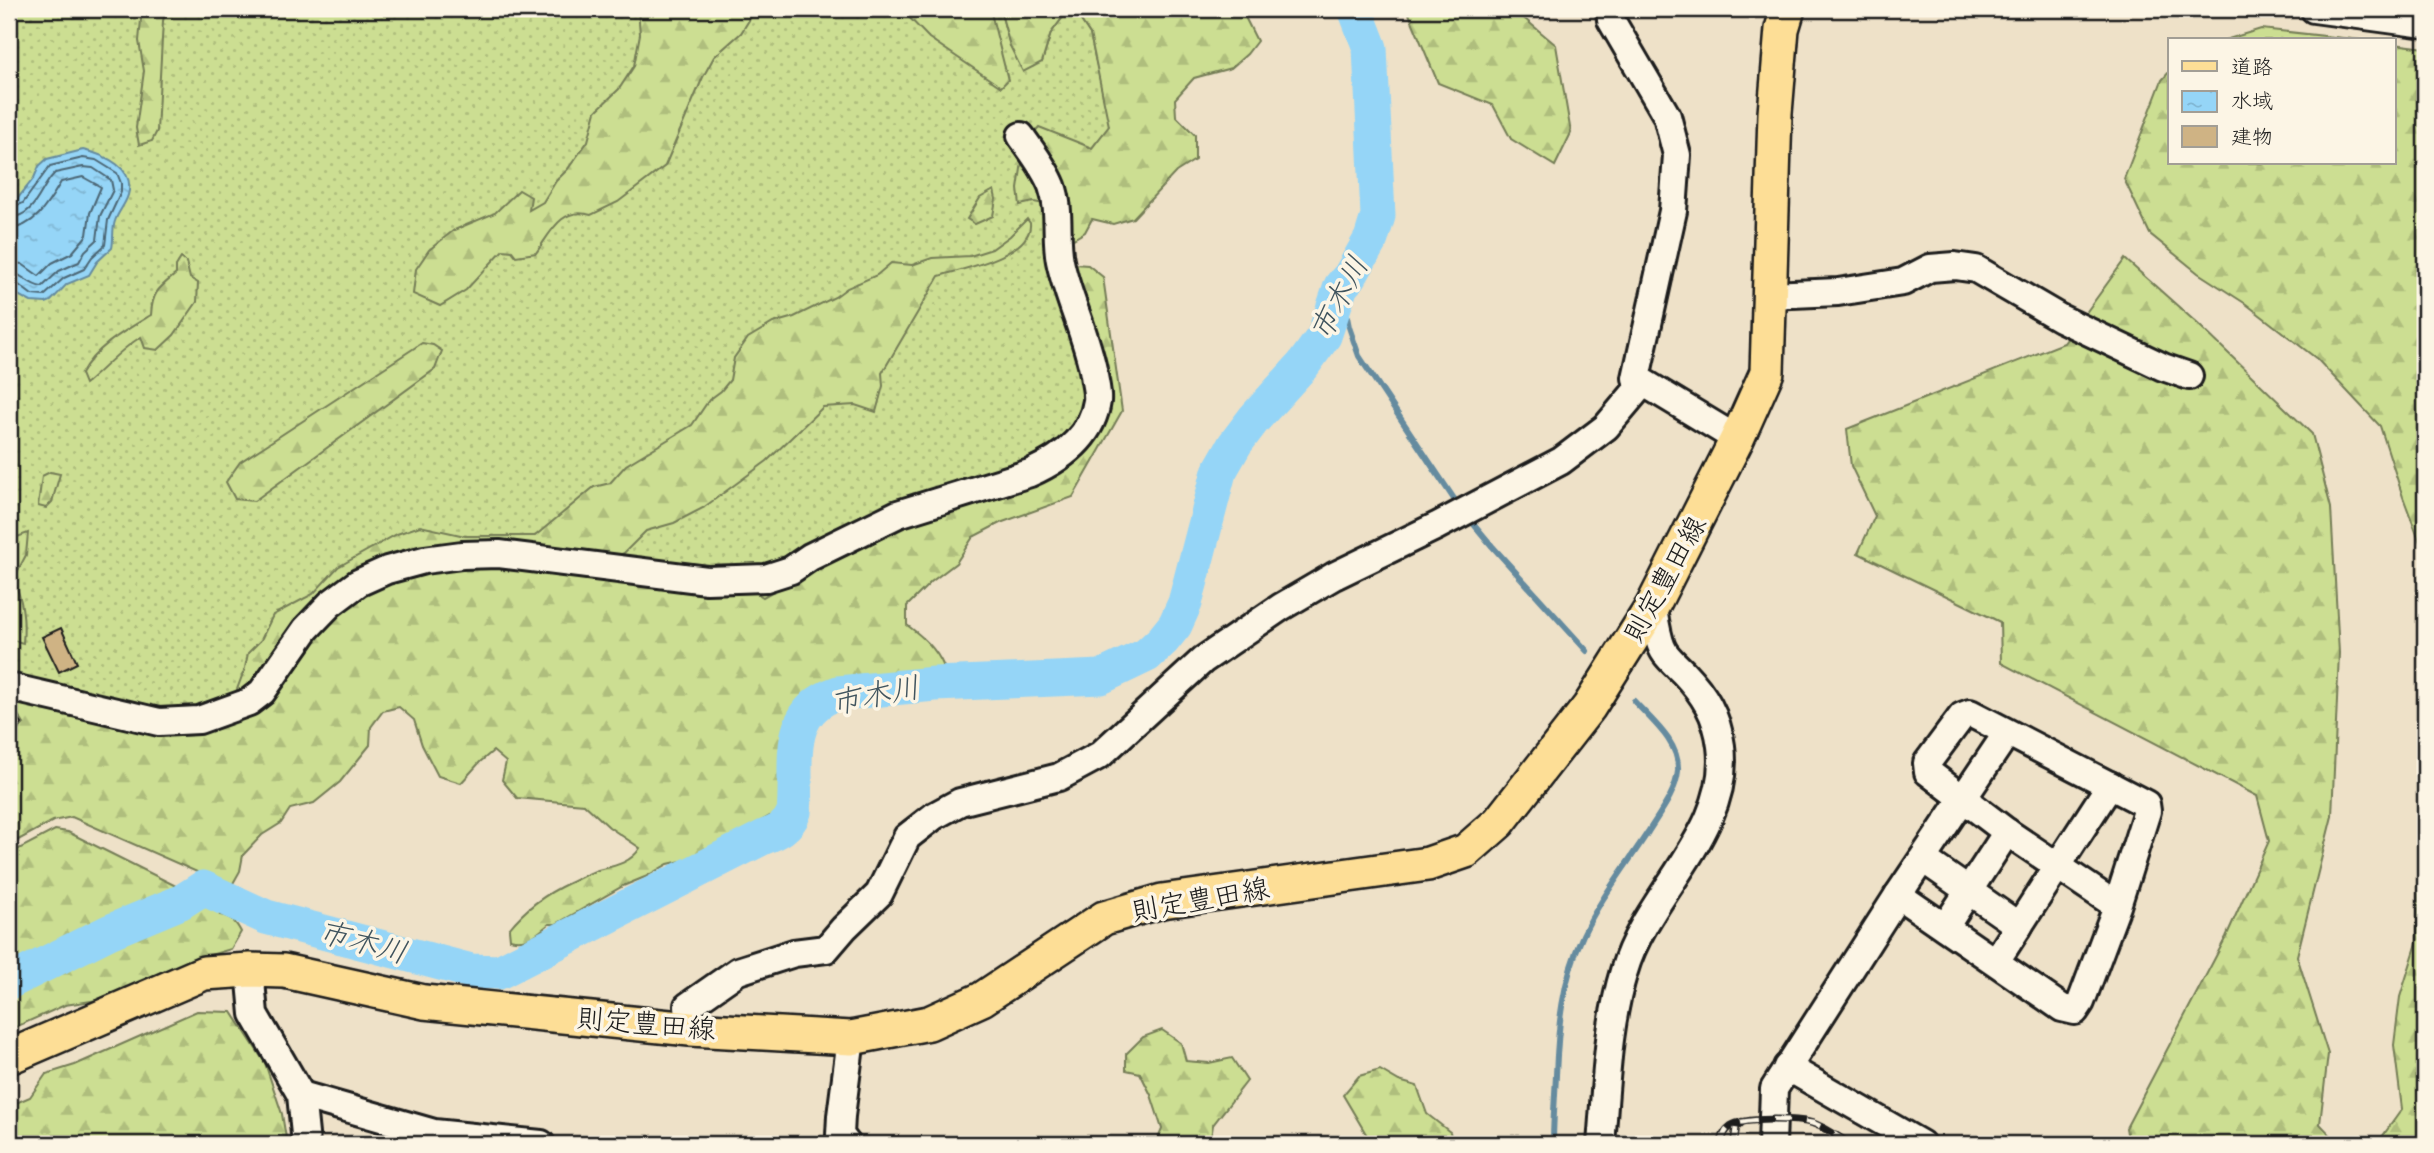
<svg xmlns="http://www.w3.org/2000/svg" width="2434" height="1153" viewBox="0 0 2434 1153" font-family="'Indie Flower','Klee One',sans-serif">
	<defs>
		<pattern id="grass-dots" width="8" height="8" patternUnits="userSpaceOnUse" patternTransform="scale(1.75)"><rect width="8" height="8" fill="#ccde92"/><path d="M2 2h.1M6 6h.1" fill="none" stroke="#afbe7d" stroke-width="1.8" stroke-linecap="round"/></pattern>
		<pattern id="forest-firs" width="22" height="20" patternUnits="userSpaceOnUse" patternTransform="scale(1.75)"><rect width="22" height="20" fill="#ccde92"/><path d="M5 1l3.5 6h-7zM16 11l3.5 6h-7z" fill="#afbe7d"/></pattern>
		<pattern id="water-ripples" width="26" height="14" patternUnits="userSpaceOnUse" patternTransform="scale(1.75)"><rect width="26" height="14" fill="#95d5f7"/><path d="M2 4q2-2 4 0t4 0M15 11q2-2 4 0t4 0" fill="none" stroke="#80b6d3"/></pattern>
	</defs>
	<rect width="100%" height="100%" fill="#eee1c8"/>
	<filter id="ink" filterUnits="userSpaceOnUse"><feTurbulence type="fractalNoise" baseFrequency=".0143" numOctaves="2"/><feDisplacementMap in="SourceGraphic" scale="14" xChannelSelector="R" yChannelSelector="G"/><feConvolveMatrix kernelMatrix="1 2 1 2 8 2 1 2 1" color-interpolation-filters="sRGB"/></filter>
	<g filter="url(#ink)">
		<!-- grass -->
		<polygon fill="url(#grass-dots)" stroke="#747d57" stroke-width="2" points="9,9 1000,9 1010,46 1042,62 1051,33 1069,9 1080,19 1090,34 1110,126 1092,148 1065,244 1095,355 1085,443 791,580 763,597 252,706 24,724 9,739"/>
		<!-- forest -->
		<g fill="url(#forest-firs)" stroke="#747d57" stroke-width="2">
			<polygon points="142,9 166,9 163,21 157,131 152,141 139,145 136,128 144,71 139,41"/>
			<path d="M 638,9 L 756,9 L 741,33 L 714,57 L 703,77 L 665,166 L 618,202 L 591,215 C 561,206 551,232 536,253 L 516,256 L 512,251 L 503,250 L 466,290 L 440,306 L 413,294 L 416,269 L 429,250 L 454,230 L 495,213 L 519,190 L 531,197 L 529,210 L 543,202 L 556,181 L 567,170 L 588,141 L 596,111 L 619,89 L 634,66 L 640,34 Z"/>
			<polygon points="901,9 990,9 1008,80 1001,87 929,38"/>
			<polygon points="1000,9 1241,9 1257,41 1247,54 1231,68 1194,78 1175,99 1176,116 1195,135 1195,160 1176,172 1133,218 1113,224 1092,219 1085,232 1065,244 1029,138 1039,127 1092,148 1109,126 1090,34 1080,19 1069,9 1051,33 1042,62 1023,72 1010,46"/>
			<polygon points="1407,9 1513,9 1556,45 1571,133 1555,166 1511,139 1493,105 1438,83"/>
			<polygon points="2261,29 2361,40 2225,40"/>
			<polygon points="2394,44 2425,48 2425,556 2403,497 2380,426 2317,359 2246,304 2198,273 2150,234 2124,179 2162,80 2170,71 2170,163 2394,163"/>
			<polygon points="1024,148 1049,205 1034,202 1020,205 1018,189"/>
			<polygon points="994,190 996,199 993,216 975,224 967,219 980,198"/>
			<path d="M 1027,219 L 1030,223 C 1033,255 962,269 939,276 L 882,373 L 883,386 L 876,412 L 855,405 L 823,407 L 767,461 L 703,508 L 674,523 L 646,531 L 624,553 L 609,560 L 372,569 L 268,678 L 233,700 L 245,668 L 248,653 L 261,640 L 273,615 L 313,594 L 338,567 L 397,534 L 420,526 L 465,536 L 535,536 L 594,487 L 610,483 L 626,465 L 692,425 L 709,400 L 721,391 L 730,380 L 734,358 L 748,338 L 773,323 L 794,317 L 835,297 L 847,288 L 877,275 L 891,263 L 912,265 L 932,258 L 970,256 L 992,249 L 1010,236 Z"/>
			<path d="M 181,258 L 186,262 L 190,278 L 198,283 L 197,302 L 174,335 L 158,350 L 145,348 L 141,337 C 120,349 104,369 85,384 L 81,374 C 95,347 126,330 151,315 C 152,292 159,288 176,274 L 176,266 Z"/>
			<polygon points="2125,259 2199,325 2312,434 2331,508 2339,653 2332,816 2297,956 2328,1054 2320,1124 2339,1144 2129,1144 2126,1128 2226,937 2269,841 2257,796 2001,663 2000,622 1858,553 1875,516 1851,466 1847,429 2064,343"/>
			<path d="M 1074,264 L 1088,265 L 1103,277 L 1122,411 L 1073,497 L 1000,523 L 973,537 L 956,563 L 931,582 L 907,606 L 907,625 C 923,637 936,648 944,667 L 936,675 L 829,690 C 764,721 811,777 785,820 L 775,819 L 770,816 L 695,858 L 668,864 L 645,877 L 623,886 L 556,924 L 549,924 C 537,934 527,944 510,939 L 509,929 C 525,909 545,894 569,883 C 578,879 588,873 598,870 C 614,866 631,863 640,848 L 609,827 L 584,804 L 517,798 L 502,780 L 506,762 L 493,751 L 480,762 L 461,783 L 438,776 L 422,745 L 414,720 L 399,707 L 383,711 L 371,727 L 370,745 L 340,782 L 314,803 L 290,809 L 281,823 L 262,835 L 243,855 L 240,871 L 231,887 L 72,817 L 53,821 L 9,845 L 9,739 L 24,724 L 13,707 L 19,697 L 160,729 L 252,706 L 359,588 L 454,562 L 747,587 L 763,597 L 901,518 L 1033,477 L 1096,424 Z"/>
			<polygon points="422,343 433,345 442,351 435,369 254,501 235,499 226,482 240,462"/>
			<polygon points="50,472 60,474 52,502 46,508 38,506 42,476"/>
			<path d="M 28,533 L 26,555 L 13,580 C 23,599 25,622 23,643 L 9,639 L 9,545 L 17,537 Z"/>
			<polygon points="2425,766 2425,1144 2377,1144 2402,1109 2394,1045 2400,997 2417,943 2421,789"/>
			<polygon points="55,830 68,832 184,890 112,924 110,928 9,978 9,854"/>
			<path d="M 210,903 L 223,907 L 220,915 C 231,917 236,922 241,932 L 231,949 L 207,956 L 98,1000 L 65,1005 L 9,1030 L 9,984 L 38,968 L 114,935 L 119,938 L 195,907 Z"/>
			<polygon points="197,1011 232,1012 265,1063 282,1114 287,1144 9,1144 9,1106 30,1097 46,1074 75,1065"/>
			<polygon points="1162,1030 1181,1043 1186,1061 1209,1063 1232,1058 1247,1081 1213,1125 1210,1144 1156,1144 1162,1129 1151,1095 1140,1073 1126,1070 1126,1054 1143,1037"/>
			<polygon points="1380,1070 1399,1081 1417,1086 1427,1114 1450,1132 1453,1144 1372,1144 1343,1095 1359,1076"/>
		</g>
		<!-- water -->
		<path fill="url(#water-ripples)" stroke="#658b9f" stroke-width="2" d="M 83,150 C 105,155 136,168 128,195 C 125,205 118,212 115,221 C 112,229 114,240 112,248 L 97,262 L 89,275 L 67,284 L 51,301 L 46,303 L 31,302 L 16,294 L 9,285 L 9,204 L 18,198 L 34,178 L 39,166 L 47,159 Z"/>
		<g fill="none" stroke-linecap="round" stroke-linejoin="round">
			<!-- shore -->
			<g stroke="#4c6674" stroke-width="2">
				<polyline points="9,209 23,203 50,166 83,158 96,160 117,173 121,183 121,192 108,220 105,245 92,257 84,269 64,278 44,296 32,295 15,282 9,281"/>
				<path d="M 9,218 C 37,216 39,188 55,173 L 83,167 L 93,168 L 111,180 L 113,190 L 100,216 L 97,240 L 85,251 L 79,262 L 59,271 L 42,287 C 28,285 22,273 9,272"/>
				<path d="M 9,229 C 36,227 49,202 61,182 L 83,177 L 101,187 L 90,213 L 87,235 L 72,253 L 52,263 L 39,276 L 22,264 L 9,262"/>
			</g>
			<!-- stream -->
			<g stroke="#658b9f" stroke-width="6">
				<polyline points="1341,286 1349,327 1359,356 1460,508"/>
				<polyline points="1467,516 1492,546 1587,651"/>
				<path d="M 1553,1144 C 1553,1121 1555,1098 1556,1075 C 1558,1027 1562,980 1583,935 C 1600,899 1626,866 1648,832 C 1659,814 1676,793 1678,771 C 1680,742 1651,720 1634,701"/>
			</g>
			<!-- river -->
			<path stroke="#95d5f7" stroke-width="35" d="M 9,982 L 109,932 L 181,902 L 203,888 L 266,917 L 471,971 L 499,972 L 764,837 C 778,832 788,827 794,812 C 799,766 781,712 838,693 L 935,684 L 1101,677 L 1147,655 L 1163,640 L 1175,625 L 1185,603 L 1219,472 L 1235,444 L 1254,419 L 1303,365 L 1324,336 L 1341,286 L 1350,276 L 1371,239 L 1378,216 L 1370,48 L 1355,9"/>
		</g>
		<!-- building -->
		<g fill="#cfb384" stroke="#1c1c1c" stroke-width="2">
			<polygon points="61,628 77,663 59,672 42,637"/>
			<polygon points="9,709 22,724 12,734 9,731"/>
		</g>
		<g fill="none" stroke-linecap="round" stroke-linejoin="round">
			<defs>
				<g id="minor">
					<polyline points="1610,9 1611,20 1667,116 1677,155 1673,211 1636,378 1737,439"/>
					<polyline points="2314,9 2425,24"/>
					<polyline points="1769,295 1838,292 1903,282 1930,268 1955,266 1976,269 2060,318 2163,367 2189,376"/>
					<path d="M 9,687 L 159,722 L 199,720 L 249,702 L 262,692 L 306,629 L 330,604 L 358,583 L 387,570 L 424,560 L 462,555 L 499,554 L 707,580 L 766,578 L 791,570 L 810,557 L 898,514 L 1030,473 C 1061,459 1092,437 1097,401 C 1098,393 1095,383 1094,375 C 1087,335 1068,300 1060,261 C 1055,236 1061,211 1052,186 C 1045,168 1032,152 1021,136"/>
					<polyline points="1923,859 2019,926"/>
					<polyline points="1898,895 2062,1008 2075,1011 2081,1002 2117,906 2147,811 2146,804 1970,713 1962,716 1927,763 1928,772 2007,832 2117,906"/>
					<polyline points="1945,927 2007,832"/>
					<polyline points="1996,961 2110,785"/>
					<polyline points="250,970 254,1014 301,1095 306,1144"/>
					<polyline points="690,1029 688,1006 738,971 794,953 826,949 844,928 879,894 907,837 934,816 960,802 1059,777 1100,755 1203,660 1281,607 1334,576 1437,526 1561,461 1606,427 1643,383"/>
					<polyline points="1787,1067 1921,1144"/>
					<polyline points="301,1095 434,1133 541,1144"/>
					<polyline points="847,1144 840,1135 841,1116 851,1038"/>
					<path d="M 1601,1144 C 1606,1086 1607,1027 1624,971 C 1646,894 1732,831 1721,746 C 1717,715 1704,694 1683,672 C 1677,666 1670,660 1665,653 C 1657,642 1656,620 1652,607"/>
					<polyline points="1772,1144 1774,1089 1898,895 2007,733"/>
				</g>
				<polyline id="major" points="9,1057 204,973 250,970 284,971 424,1002 690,1029 851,1038 929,1023 982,999 1104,918 1162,901 1428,864 1466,851 1499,822 1589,707 1652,607 1737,439 1767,372 1775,113 1782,29 1788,9"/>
			</defs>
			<!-- minor casing -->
			<use href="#minor" stroke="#1c1c1c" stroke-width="32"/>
			<!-- major casing -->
			<use href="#major" stroke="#1c1c1c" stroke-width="38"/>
			<!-- minor -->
			<use href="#minor" stroke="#fcf5e5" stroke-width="26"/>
			<!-- major -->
			<use href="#major" stroke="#fdde96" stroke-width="33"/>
			<defs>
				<g id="rail">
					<path d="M 1721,1144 C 1723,1136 1724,1131 1731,1126 C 1744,1117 1797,1119 1812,1123 C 1825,1127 1838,1137 1850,1144"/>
					<polyline points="1734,1144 1736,1128 1742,1122"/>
				</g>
			</defs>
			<!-- rail casing -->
			<use href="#rail" stroke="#1c1c1c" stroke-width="8"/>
			<!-- rail -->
			<use href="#rail" stroke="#fcf5e5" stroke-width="5" stroke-dasharray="16" stroke-linecap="butt"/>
		</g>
	</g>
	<g text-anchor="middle" stroke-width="7" stroke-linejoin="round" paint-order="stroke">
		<!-- street labels -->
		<g font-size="28" fill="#1c1c1c" stroke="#fcf5e5">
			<text transform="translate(1664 579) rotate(-61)" y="10">則定豊田線</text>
			<text transform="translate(1200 899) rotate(-10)" y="10">則定豊田線</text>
			<text transform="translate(646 1023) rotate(5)" y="10">則定豊田線</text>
		</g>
		<!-- water labels -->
		<g font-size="30" font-style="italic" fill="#40545e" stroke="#fcf5e5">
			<text transform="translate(1339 298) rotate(-62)" y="10">市木川</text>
			<text transform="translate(875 695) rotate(-11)" y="10">市木川</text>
			<text transform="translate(363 942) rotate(15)" y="10">市木川</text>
		</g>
	</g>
	<!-- margin -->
	<rect width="2434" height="1153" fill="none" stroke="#fcf5e5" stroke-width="35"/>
	<rect x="18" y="18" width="2399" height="1118" fill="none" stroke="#1c1c1c" stroke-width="2.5" filter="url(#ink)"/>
	<!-- legend -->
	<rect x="2168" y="38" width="228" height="126" fill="#fcf5e5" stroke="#a29e95" stroke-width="2"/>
	<rect x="2182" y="61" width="35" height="10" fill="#fdde96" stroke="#a29e95" stroke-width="2"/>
	<text x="2231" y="74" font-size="21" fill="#1c1c1c">道路</text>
	<rect x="2182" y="91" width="35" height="21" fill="url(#water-ripples)" stroke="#a29e95" stroke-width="2"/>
	<text x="2231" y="108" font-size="21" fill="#1c1c1c">水域</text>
	<rect x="2182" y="126" width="35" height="21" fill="#cfb384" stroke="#a29e95" stroke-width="2"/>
	<text x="2231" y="144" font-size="21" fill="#1c1c1c">建物</text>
</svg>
